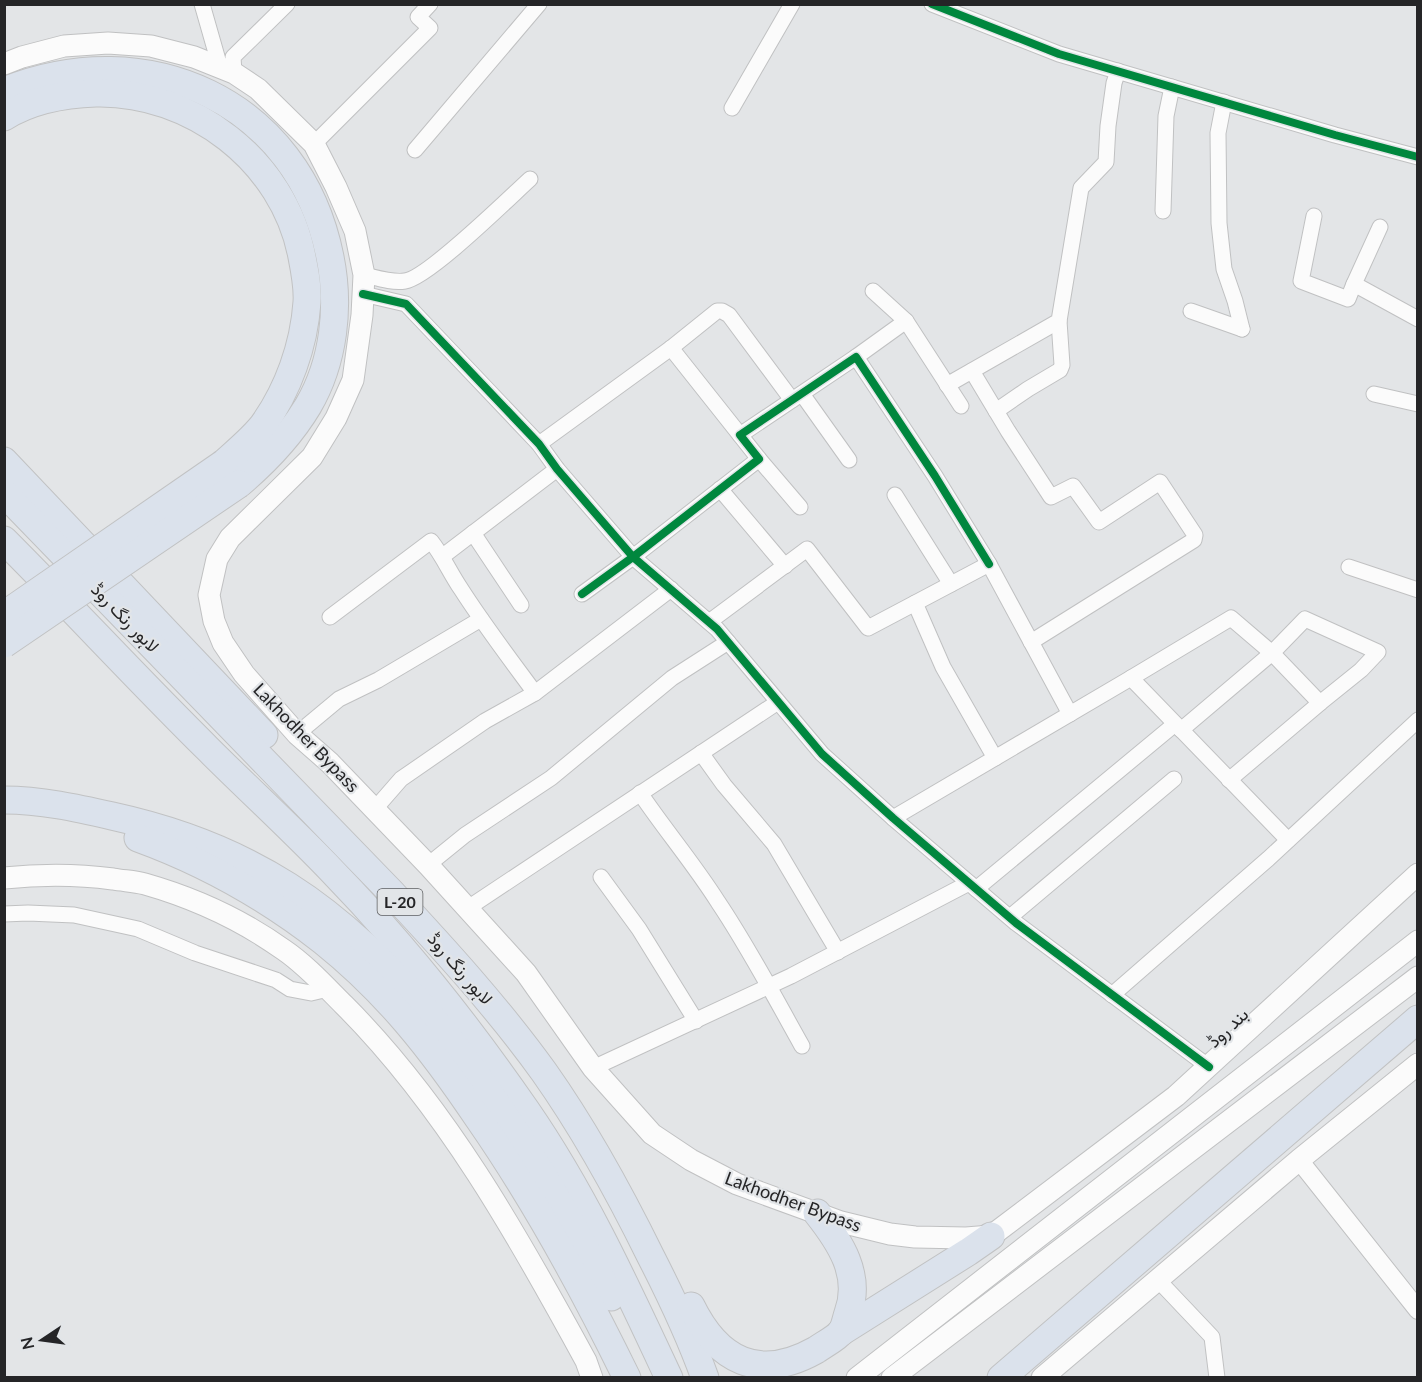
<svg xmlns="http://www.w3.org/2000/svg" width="1422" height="1382" viewBox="0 0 1422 1382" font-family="Lato,Vazirmatn,sans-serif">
	<rect width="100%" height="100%" fill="#e3e5e7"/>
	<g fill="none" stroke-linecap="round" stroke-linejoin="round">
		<defs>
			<g id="minor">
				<polyline points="202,4 220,67"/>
				<polyline points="932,4 1059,54 1335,135 1418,157"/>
				<polyline points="234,73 233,57 287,4"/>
				<polyline points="1224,102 1218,133 1219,223 1224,269 1235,301 1242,329"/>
				<polyline points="732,108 792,4"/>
				<polyline points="314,144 430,28 418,17 430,4"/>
				<polyline points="415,150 539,4"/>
				<polyline points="1163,211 1166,116 1172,87"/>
				<polyline points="1314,216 1301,281 1348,299 1354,284"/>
				<polyline points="1380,227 1354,284 1418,319"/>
				<path d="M 364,275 C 377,278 392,283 405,281 C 428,278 508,199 530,179"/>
				<polyline points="363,294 406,304 539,444 557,469 633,557 717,629 822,754 893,818 1016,923 1209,1067"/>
				<polyline points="1191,311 1242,329"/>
				<polyline points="906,321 961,406"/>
				<polyline points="671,348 740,435"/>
				<polyline points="856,357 906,321 873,291"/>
				<polyline points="972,371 1008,431 1051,497 1073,486 1099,522 1160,482 1195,535 1194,540 1031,642"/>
				<polyline points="947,385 1059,321 1081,188 1106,162 1108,126 1114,83 1118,71"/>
				<polyline points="802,394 849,460"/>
				<polyline points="1374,394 1418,404"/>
				<polyline points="996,411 1028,389 1060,370 1062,365 1059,321"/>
				<polyline points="539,444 671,348 717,311 722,311 729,315 792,400"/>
				<polyline points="759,459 800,507"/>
				<polyline points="720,489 785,566"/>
				<polyline points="895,495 951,584"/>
				<polyline points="473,533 521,605"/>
				<polyline points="443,556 557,469"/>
				<polyline points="1349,567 1418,590"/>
				<polyline points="582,594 633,557 759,459 740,435 856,357 935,476 989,564"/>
				<polyline points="915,603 943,667 995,758"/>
				<path d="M 330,617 L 431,541 C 443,556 450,573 461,589 C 484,625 510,659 535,693 L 485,721 L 401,779 L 374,810"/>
				<polyline points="709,622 807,549 868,628 989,564 1070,714"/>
				<polyline points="1131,678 1231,618 1272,653 1320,703 1229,780"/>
				<polyline points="535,693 671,589"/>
				<polyline points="1181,730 1272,653 1305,619 1378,652 1361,670 1320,703"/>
				<polyline points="297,734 339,699 378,680 481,619"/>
				<polyline points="701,753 724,785 774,844 838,952"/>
				<path d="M 640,793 C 665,830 694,864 718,902 C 749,948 775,998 802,1046"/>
				<polyline points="893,818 1131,678 1288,840"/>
				<polyline points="428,865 465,835 551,778 672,678 728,642"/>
				<polyline points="601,877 639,929 696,1021"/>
				<polyline points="976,889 1175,724"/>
				<polyline points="468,908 778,702"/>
				<polyline points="4,914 28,913 74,915 138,929 195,953 276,980 290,989 311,993 328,989"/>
				<polyline points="1010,917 1174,779"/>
				<polyline points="1112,995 1268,859 1418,720"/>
				<polyline points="593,1068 791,976 969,883"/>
				<polyline points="1158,1280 1212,1337 1217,1378"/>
			</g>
			<polyline id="tertiary" points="1299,1160 1418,1310"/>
			<g id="secondary">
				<polyline points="4,64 22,57 64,46 108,43 151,46 194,57 234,73 258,89 314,144 336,187 355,231 364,275 362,315 353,380 336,418 312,457 230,538 217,559 209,595 214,621 223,643 244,674 297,734 330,763 428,865 526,973 593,1068 652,1134 691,1160 737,1184 841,1222 890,1234 915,1237 966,1238 991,1236 1176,1096 1418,874"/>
				<path d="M 4,878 C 41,874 77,874 113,879 C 124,881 135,881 145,884 C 194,898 242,920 284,950 C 306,965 325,986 344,1005 C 445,1106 518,1236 586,1361 L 592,1378"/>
				<polyline points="857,1378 1418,941"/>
				<polyline points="892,1378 1418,977"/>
				<polyline points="1042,1378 1299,1160 1418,1064"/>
			</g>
			<g id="motorway">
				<path d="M 4,91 C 147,33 299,101 330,257 C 340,306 334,362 308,406 C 290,436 265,462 239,484"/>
				<path d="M 4,117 C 31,100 65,94 96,93 C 192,91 284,161 302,257 C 305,272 308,287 307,302 C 304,346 288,390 263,425 C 252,439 237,451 224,463"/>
				<polyline points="4,461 264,735"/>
				<path d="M 4,493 L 391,892 C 444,949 498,1008 544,1072 C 585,1130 620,1194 651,1257 C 671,1296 690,1336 705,1378"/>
				<path d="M 4,540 C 73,609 139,681 208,749 C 249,790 292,829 332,871 C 403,944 468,1026 526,1110 C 584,1194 626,1286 669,1378"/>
				<path d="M 4,800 C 41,800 77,808 112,816 C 176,830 233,851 288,886 C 427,974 537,1154 611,1297"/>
				<path d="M 138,838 C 204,862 268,898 323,941 C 387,992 433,1051 478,1118 C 535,1200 583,1288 627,1378"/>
				<path d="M 691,1306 C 718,1361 759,1382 816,1350 C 823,1345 837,1338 842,1331 C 845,1326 846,1319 848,1313 C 862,1275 840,1242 817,1213"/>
				<polyline points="841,1332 968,1252 991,1236"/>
				<polyline points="1001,1378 1418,1019"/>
			</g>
		</defs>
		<!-- minor casing -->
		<use href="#minor" stroke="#c0c1c2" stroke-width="17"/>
		<!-- tertiary casing -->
		<use href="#tertiary" stroke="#c0c1c2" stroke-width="20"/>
		<!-- secondary casing -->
		<use href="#secondary" stroke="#c0c1c2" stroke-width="23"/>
		<!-- motorway casing -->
		<use href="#motorway" stroke="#c1c2c3" stroke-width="29"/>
		<!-- minor -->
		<use href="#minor" stroke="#fbfbfb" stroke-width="15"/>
		<!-- tertiary -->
		<use href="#tertiary" stroke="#fbfbfb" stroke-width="18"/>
		<!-- secondary -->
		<use href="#secondary" stroke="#fbfbfb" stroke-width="21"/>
		<!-- motorway -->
		<use href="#motorway" stroke="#dbe2ec" stroke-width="27"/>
		<defs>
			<g id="motorway-bridge">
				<polyline points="4,615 224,463"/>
				<polyline points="4,644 239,484"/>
			</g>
		</defs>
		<!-- motorway-bridge casing -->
		<use href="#motorway-bridge" stroke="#c1c2c3" stroke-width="29" stroke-linecap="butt"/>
		<!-- motorway-bridge -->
		<use href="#motorway-bridge" stroke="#dbe2ec" stroke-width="27"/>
		<defs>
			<g id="cycleway">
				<polyline points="932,4 1059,54 1335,135 1418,157"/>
				<polyline points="363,294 406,304 539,444 557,469 633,557 717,629 822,754 893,818 1016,923 1209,1067"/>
				<polyline points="582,594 633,557 759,459 740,435 856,357 935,476 989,564"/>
			</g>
		</defs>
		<!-- cycleway casing -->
		<use href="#cycleway" stroke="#e2e5e8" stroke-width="11"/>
		<!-- cycleway -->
		<use href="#cycleway" stroke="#00873e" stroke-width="8"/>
	</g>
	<g text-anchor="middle" stroke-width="4.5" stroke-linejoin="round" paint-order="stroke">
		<!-- shield labels -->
		<rect fill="#e2e5e8" stroke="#5e5f61" stroke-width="1.5" x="377.5" y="889" width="45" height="26" rx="4.5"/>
		<g font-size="16" font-weight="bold" fill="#252527">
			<text x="400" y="908">L-20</text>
		</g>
		<!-- street labels -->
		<g font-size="18" fill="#252527" stroke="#e2e5e8">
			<text transform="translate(125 618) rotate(46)" y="6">لاہور رنگ روڈ</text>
			<text transform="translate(306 738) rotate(46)" y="6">Lakhodher Bypass</text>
			<text transform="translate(460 969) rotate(49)" y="6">لاہور رنگ روڈ</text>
			<text transform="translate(1228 1028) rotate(-43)" y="6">بند روڈ</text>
			<text transform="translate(793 1202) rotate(20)" y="6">Lakhodher Bypass</text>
		</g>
	</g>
	<!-- border -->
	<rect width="1422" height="1382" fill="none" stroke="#252527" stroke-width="12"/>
	<!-- north arrow -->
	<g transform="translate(42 1340) rotate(257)" stroke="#e2e5e8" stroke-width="4.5" paint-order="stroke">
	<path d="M0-4.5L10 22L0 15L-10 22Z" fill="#252527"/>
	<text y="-9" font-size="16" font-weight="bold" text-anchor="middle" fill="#252527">N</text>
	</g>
</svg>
